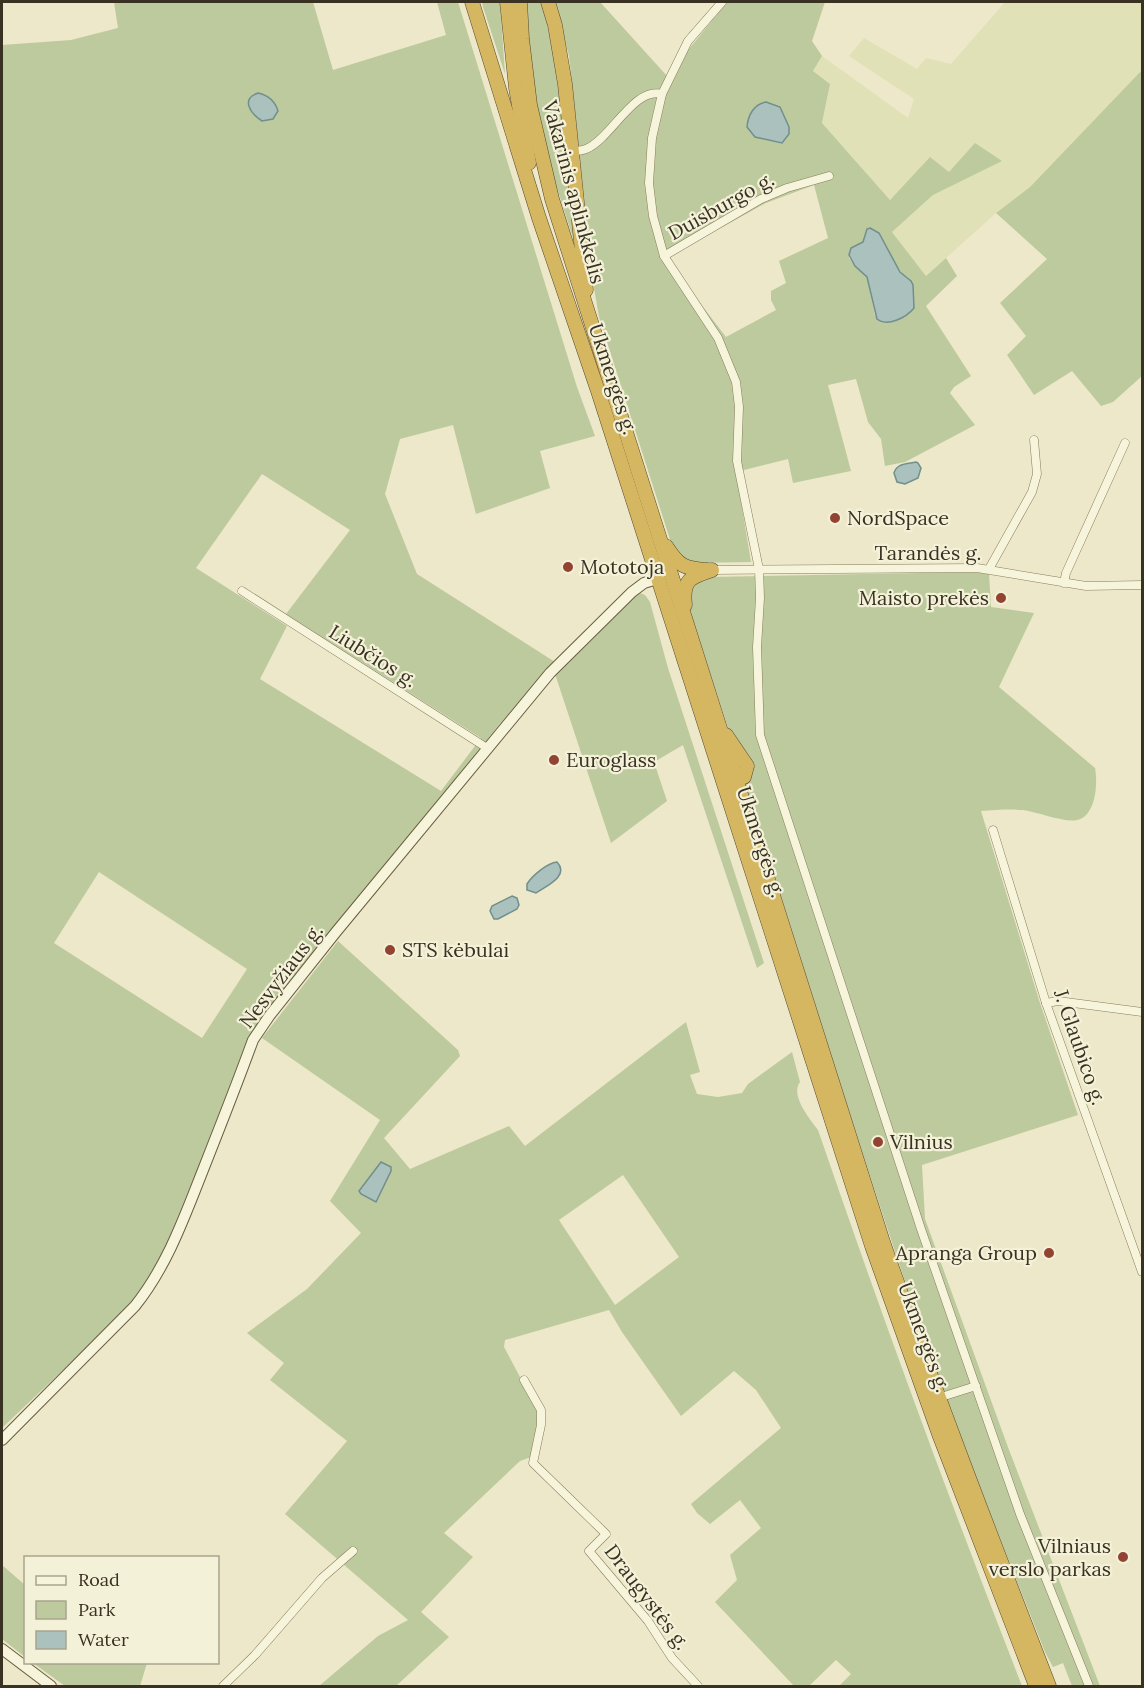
<svg xmlns="http://www.w3.org/2000/svg" width="1144" height="1688" viewBox="0 0 1144 1688" font-family="Lora,serif">
	<rect width="100%" height="100%" fill="#ece8c9"/>
	<!-- farmland -->
	<polygon fill="#e1e1b7" points="1005,2 1142,2 1142,70 1030,187 996,213 926,276 892,232 933,195 1001,161 949,172 930,158 890,200 822,123 830,84 813,71 822,56 908,118 914,99 849,56 864,38 917,69 926,58 951,64"/>
	<!-- green -->
	<g fill="#bdca9d" fill-rule="evenodd">
		<path d="M 114,2 L 313,2 L 333,70 L 446,35 L 437,2 L 458,2 L 577,387 L 595,436 L 540,451 L 550,488 L 476,514 L 453,425 L 400,439 L 385,494 L 417,574 L 555,662 L 498,726 L 261,1018 L 242,1054 L 213,1131 L 162,1255 L 144,1286 L 126,1310 L 2,1428 L 2,45 L 71,40 L 118,28 ZM 262,474 L 350,530 L 286,614 L 481,738 L 441,791 L 260,679 L 287,626 L 196,568 ZM 99,872 L 247,969 L 202,1038 L 54,943 Z"/>
		<polygon points="482,2 500,2 505,74 483,7"/>
		<path d="M 526,2 L 542,2 C 562,81 567,163 575,244 C 561,200 546,157 537,111 C 529,76 527,38 526,2 Z"/>
		<path d="M 555,2 L 600,2 L 667,76 L 727,2 L 825,2 L 812,41 L 822,56 L 813,71 L 830,84 L 822,123 L 890,200 L 930,157 L 949,172 L 975,143 L 1002,161 L 933,195 L 892,232 L 926,276 L 946,258 L 957,276 L 926,306 L 971,376 L 954,387 L 950,393 L 975,425 L 905,462 L 885,466 L 881,439 L 868,422 L 856,379 L 828,385 L 851,471 L 793,483 L 788,459 L 736,472 L 751,562 L 688,563 L 674,552 L 599,317 L 594,288 L 569,56 ZM 814,185 L 828,238 L 779,261 L 786,283 L 771,291 L 771,300 L 776,310 L 726,337 L 687,286 L 668,257 L 766,203 ZM 870,228 C 889,235 890,268 909,278 L 875,316 L 867,277 L 855,266 L 849,258 L 851,248 L 863,242 L 866,232 Z"/>
		<polygon points="1142,70 1142,376 1113,402 1101,406 1072,371 1034,395 1007,355 1026,336 1000,303 1047,259 996,213 1030,187"/>
		<path d="M 972,572 L 989,574 L 991,607 L 1034,613 L 999,687 L 1095,768 C 1098,783 1096,816 1077,820 C 1065,823 1038,812 1023,810 C 1010,809 994,810 981,811 L 1039,1000 L 1078,1115 L 922,1165 L 925,1219 L 1009,1450 L 1100,1686 L 1072,1686 L 1063,1663 L 1053,1667 L 1045,1652 C 1004,1548 961,1443 924,1337 C 861,1154 804,968 745,783 L 753,773 L 752,762 L 730,734 L 686,598 L 689,586 L 710,577 Z"/>
		<polygon points="640,593 645,595 650,602 668,668 764,963 757,968 683,745 654,762 667,801 611,843 555,674 635,595"/>
		<path d="M 338,941 L 458,1050 L 460,1056 L 384,1138 L 410,1169 L 509,1126 L 525,1146 L 686,1022 L 700,1072 L 690,1075 L 697,1094 L 718,1097 L 742,1093 L 748,1084 L 792,1052 L 800,1082 C 790,1095 809,1118 818,1130 C 882,1317 950,1502 1022,1686 L 839,1686 L 851,1674 L 836,1660 L 809,1686 L 794,1686 L 715,1602 L 737,1580 L 730,1555 L 761,1528 L 740,1500 L 710,1524 L 697,1513 L 691,1504 L 781,1428 L 756,1390 L 734,1371 L 681,1416 L 622,1332 L 609,1310 L 505,1340 L 504,1347 L 539,1413 L 531,1457 L 520,1461 L 444,1533 L 473,1557 L 421,1612 L 449,1637 L 396,1686 L 319,1686 L 378,1636 L 408,1620 L 285,1514 L 347,1441 L 270,1380 L 284,1363 L 247,1333 L 307,1289 L 361,1233 L 330,1201 L 380,1120 L 262,1038 ZM 623,1175 L 679,1257 L 615,1305 L 559,1220 Z"/>
		<polygon points="2,1565 25,1585 25,1657 2,1639"/>
		<polygon points="33,1663 147,1663 140,1686 65,1686"/>
	</g>
	<!-- water -->
	<g fill="#aac1be" stroke="#708f8d" stroke-width="1.5">
		<path d="M 258,93 C 267,95 275,101 278,111 L 273,119 L 262,121 C 251,114 240,99 258,93 Z"/>
		<path d="M 766,102 L 780,107 L 789,127 L 789,134 L 782,143 L 755,137 L 747,127 C 748,115 754,104 766,102 Z"/>
		<path d="M 870,228 L 879,233 L 900,272 L 911,281 L 913,285 L 914,308 C 906,318 887,327 877,319 L 867,277 L 855,266 L 849,255 L 851,248 L 863,242 L 867,229 Z"/>
		<path d="M 916,462 L 918,463 L 921,468 L 918,478 L 905,484 L 897,482 L 894,473 C 897,463 907,464 916,462 Z"/>
		<path d="M 557,862 C 570,876 546,886 536,893 L 527,890 L 527,884 C 532,876 547,863 557,862 Z"/>
		<polygon points="512,896 517,898 519,905 517,909 498,919 494,919 490,911 492,906"/>
		<polygon points="381,1162 391,1167 391,1171 376,1202 361,1194 359,1191"/>
	</g>
	<g fill="none" stroke-linecap="round" stroke-linejoin="round">
		<defs>
			<g id="street">
				<polyline points="722,2 688,41 662,94 652,138 649,183 653,216 664,256 718,338 736,382 739,407 737,461 759,569 760,598 757,647 760,735 921,1229 1020,1514 1089,1686"/>
				<path d="M 572,151 C 576,151 581,151 586,149 C 611,139 634,86 662,94"/>
				<polyline points="664,256 761,199 787,188 829,176"/>
				<polyline points="989,569 1032,492 1037,474 1034,440"/>
				<polyline points="712,570 977,568 1086,586 1142,585"/>
				<polyline points="1064,583 1066,573 1125,443"/>
				<polyline points="242,591 487,748"/>
				<polyline points="993,830 1046,1003 1142,1272"/>
				<polyline points="1046,1003 1058,1001 1142,1012"/>
				<polyline points="524,1380 541,1410 541,1425 533,1463 606,1534 589,1551 648,1621 672,1658 698,1686"/>
				<polyline points="938,1398 976,1386"/>
				<polyline points="223,1686 255,1655 322,1578 353,1551"/>
			</g>
			<g id="secondary">
				<path d="M 2,1440 L 135,1306 C 167,1266 184,1218 203,1170 C 220,1127 237,1084 253,1040 L 270,1015 L 336,932 L 550,673 L 632,592 L 644,583 L 657,579"/>
				<polyline points="2,1649 51,1686"/>
			</g>
			<g id="highway">
				<polyline points="472,2 539,218 598,391 872,1246 939,1434 1036,1686"/>
				<polyline points="507,2 516,88 529,163"/>
				<path d="M 520,2 L 522,39 L 530,105 L 552,199 L 883,1242 C 935,1392 992,1539 1049,1686"/>
				<polyline points="548,2 555,25 565,84 586,290"/>
				<path d="M 666,546 C 679,566 684,569 708,570"/>
				<path d="M 685,605 C 682,580 690,577 712,570"/>
				<polyline points="726,735 747,766 744,777 735,779 729,777"/>
			</g>
		</defs>
		<!-- street casing -->
		<use href="#street" stroke="#887c5f" stroke-width="9"/>
		<!-- secondary casing -->
		<use href="#secondary" stroke="#6a5d42" stroke-width="12"/>
		<!-- highway casing -->
		<use href="#highway" stroke="#564932" stroke-width="15"/>
		<!-- street -->
		<use href="#street" stroke="#f7f4dc" stroke-width="8"/>
		<!-- secondary -->
		<use href="#secondary" stroke="#f7f4dc" stroke-width="10"/>
		<!-- highway -->
		<use href="#highway" stroke="#d5b661" stroke-width="14"/>
	</g>
	<!-- markers -->
	<g fill="#934332" stroke="#f4f1d9" stroke-width="2">
		<circle cx="835" cy="518" r="6"/>
		<circle cx="568" cy="567" r="6"/>
		<circle cx="1001" cy="598" r="6"/>
		<circle cx="554" cy="760" r="6"/>
		<circle cx="390" cy="950" r="6"/>
		<circle cx="878" cy="1142" r="6"/>
		<circle cx="1049" cy="1253" r="6"/>
		<circle cx="1123" cy="1557" r="6"/>
	</g>
	<g text-anchor="middle" stroke-width="4.5" stroke-linejoin="round" paint-order="stroke">
		<!-- street labels -->
		<g font-size="20" fill="#393121" stroke="#f4f1d9">
			<text transform="translate(574 192) rotate(75)" y="7">Vakarinis aplinkkelis</text>
			<text transform="translate(721 206) rotate(-29)" y="7">Duisburgo g.</text>
			<text transform="translate(613 379) rotate(72)" y="7">Ukmergės g.</text>
			<text x="928" y="560">Tarandės g.</text>
			<text transform="translate(373 656) rotate(32)" y="7">Liubčios g.</text>
			<text transform="translate(761 842) rotate(72)" y="7">Ukmergės g.</text>
			<text transform="translate(281 976) rotate(-53)" y="7">Nesvyžiaus g.</text>
			<text transform="translate(1080 1047) rotate(71)" y="7">J. Glaubico g.</text>
			<text transform="translate(924 1337) rotate(70)" y="7">Ukmergės g.</text>
			<text transform="translate(647 1597) rotate(53)" y="7">Draugystės g.</text>
		</g>
		<!-- poi labels -->
		<g font-size="20" fill="#393121" stroke="#f4f1d9" text-anchor="start">
			<text x="847" y="525">NordSpace</text>
			<text x="580" y="574">Mototoja</text>
			<text x="989" y="605" text-anchor="end">Maisto prekės</text>
			<text x="566" y="767">Euroglass</text>
			<text x="402" y="957">STS kėbulai</text>
			<text x="890" y="1149">Vilnius</text>
			<text x="1037" y="1260" text-anchor="end">Apranga Group</text>
			<text x="1111" y="1553" text-anchor="end">Vilniaus<tspan x="1111" dy="23">verslo parkas</tspan></text>
		</g>
	</g>
	<!-- border -->
	<rect width="1144" height="1688" fill="none" stroke="#393121" stroke-width="6"/>
	<!-- legend -->
	<rect x="24" y="1556" width="195" height="108" fill="#f4f1d9" stroke="#a9a48f" stroke-width="1.5"/>
	<rect x="36" y="1576" width="30" height="9" fill="#f7f4dc" stroke="#a9a48f" stroke-width="1.5"/>
	<text x="78" y="1586" font-size="18" fill="#393121">Road</text>
	<rect x="36" y="1601" width="30" height="18" fill="#bdca9d" stroke="#a9a48f" stroke-width="1.5"/>
	<text x="78" y="1616" font-size="18" fill="#393121">Park</text>
	<rect x="36" y="1631" width="30" height="18" fill="#aac1be" stroke="#a9a48f" stroke-width="1.5"/>
	<text x="78" y="1646" font-size="18" fill="#393121">Water</text>
</svg>
